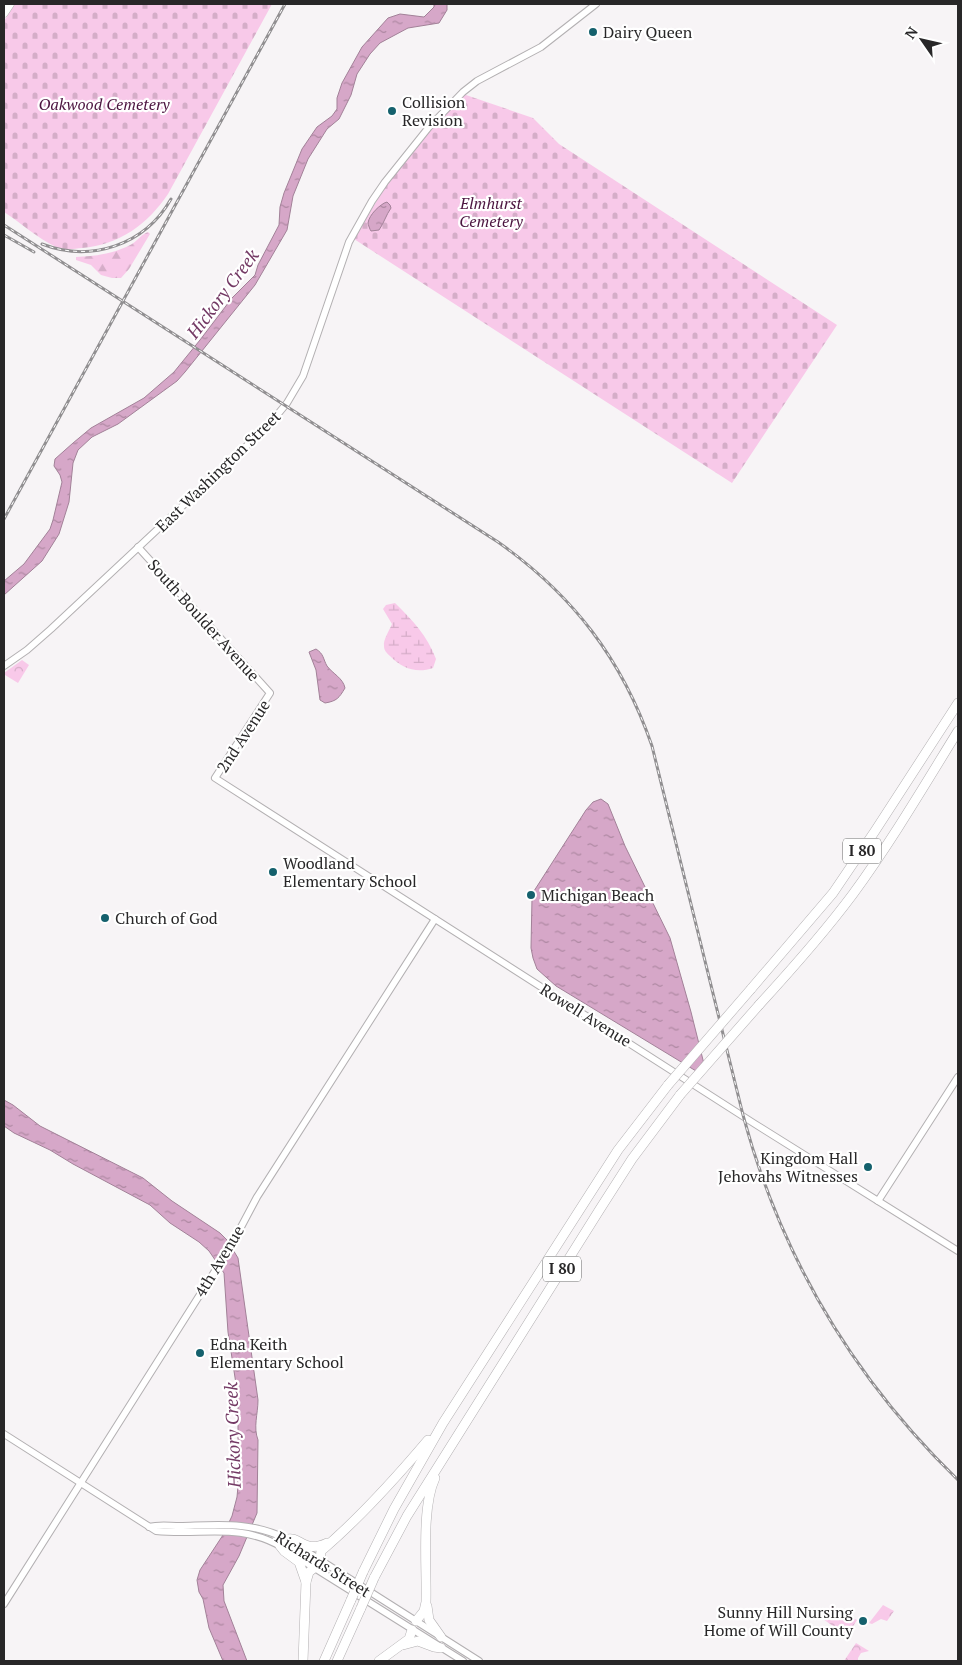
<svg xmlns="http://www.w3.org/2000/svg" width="962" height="1665" viewBox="0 0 962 1665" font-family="'PT Serif',serif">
	<defs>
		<pattern id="forest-firs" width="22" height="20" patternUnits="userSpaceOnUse" patternTransform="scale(1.25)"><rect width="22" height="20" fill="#f8c9e9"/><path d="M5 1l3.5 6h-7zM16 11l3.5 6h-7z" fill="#d5adc8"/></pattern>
		<pattern id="wetland-marsh" width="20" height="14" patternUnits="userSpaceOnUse" patternTransform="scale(1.25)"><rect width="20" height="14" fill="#f8c9e9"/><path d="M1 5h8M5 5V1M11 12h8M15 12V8" fill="none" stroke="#d5adc8"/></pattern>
		<pattern id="cemetery-stones" width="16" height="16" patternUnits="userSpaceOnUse" patternTransform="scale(1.25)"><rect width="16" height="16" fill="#f8c9e9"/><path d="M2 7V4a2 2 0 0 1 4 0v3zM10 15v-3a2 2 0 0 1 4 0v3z" fill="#d5adc8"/></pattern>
		<pattern id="park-crowns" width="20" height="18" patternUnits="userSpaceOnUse" patternTransform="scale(1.25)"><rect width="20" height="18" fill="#f8c9e9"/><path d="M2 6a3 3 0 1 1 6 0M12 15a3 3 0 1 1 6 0" fill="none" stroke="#d5adc8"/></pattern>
		<pattern id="water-ripples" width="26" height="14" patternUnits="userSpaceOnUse" patternTransform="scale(1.25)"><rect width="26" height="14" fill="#d6a7c8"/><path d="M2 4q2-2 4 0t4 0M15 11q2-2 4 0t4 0" fill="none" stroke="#ae88a2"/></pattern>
	</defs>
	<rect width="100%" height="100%" fill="#f7f4f6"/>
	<!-- forest -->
	<path fill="url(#forest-firs)" d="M 148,232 L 150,234 L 129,269 L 121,278 L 112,278 L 101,275 L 91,265 L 76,260 L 76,257 C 96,256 114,254 132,244 C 138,240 142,234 148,232 Z"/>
	<!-- wetland -->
	<path fill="url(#wetland-marsh)" d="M 395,603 C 413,621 427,635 436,659 L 433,668 C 416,674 402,668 390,656 C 387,653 384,651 384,646 C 383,640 389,631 392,624 L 383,609 L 386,605 Z"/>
	<!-- cemetery -->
	<g fill="url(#cemetery-stones)">
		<path d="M 15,4 L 272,4 L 168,194 C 148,224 119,245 82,248 C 74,249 63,250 56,247 C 37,238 21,223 4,212 L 4,21 Z"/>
		<polygon points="463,94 533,118 559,144 837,325 732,483 354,239 385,187 430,128"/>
	</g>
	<!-- park -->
	<g fill="url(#park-crowns)">
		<polygon points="22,660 29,665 18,683 5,675 4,673"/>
		<polygon points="883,1605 894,1611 887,1621 881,1619 872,1624 869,1623"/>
		<polygon points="831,1606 857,1620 847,1636 823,1619"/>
		<polygon points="856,1643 869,1651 861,1653 858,1658 858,1661 844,1661"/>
	</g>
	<!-- water -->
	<g fill="url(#water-ripples)" stroke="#a28198">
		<polygon points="434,4 447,4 447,10 439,23 408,28 380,43 370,54 357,74 351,95 339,119 327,129 308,159 293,196 287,230 255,285 185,372 177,381 118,424 92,437 78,450 73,463 69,502 59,534 42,561 4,595 4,581 24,564 50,529 53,520 62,482 60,475 54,466 55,459 73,443 91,428 144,398 174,372 200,340 232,298 255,275 258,265 279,225 280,207 284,193 302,149 317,127 332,116 337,109 337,98 342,83 362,47 388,18 400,14 424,17 434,7"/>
		<path d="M 387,202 L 390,205 L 391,208 C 386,215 384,223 379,230 L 371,231 C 370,230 368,224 368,223 C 369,215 380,204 387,202 Z"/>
		<path d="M 316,649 C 324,654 323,659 327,666 C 333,674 343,678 345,688 C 339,698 337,701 325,703 L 320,700 L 316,670 L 309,652 Z"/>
		<polygon points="601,799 608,804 625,846 670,938 691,1012 706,1072 705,1073 701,1074 556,986 537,969 533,958 531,948 532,898 534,891 586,810 593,802"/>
		<path d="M 4,1100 L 13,1105 L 40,1126 L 143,1178 L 172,1201 L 220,1233 L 227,1240 L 238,1258 L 258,1400 C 258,1414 253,1427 258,1440 L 257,1513 L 239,1556 L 223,1585 L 224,1601 L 247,1661 L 223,1661 L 209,1628 L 203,1599 L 199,1592 L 197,1580 L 200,1570 L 223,1535 L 232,1516 L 237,1497 L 238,1486 L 238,1397 L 228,1332 L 224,1273 L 209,1251 L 199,1242 L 170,1223 L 150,1205 L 73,1164 L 50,1150 L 14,1133 L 4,1126 Z"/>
	</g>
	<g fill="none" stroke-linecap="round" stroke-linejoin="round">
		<defs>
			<g id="secondary">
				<polyline points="138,547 270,693 215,778 755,1124 958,1251"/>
				<polyline points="4,666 27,650 51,629 268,426 287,403 303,376 349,242 372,201 385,182 429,127 463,92 477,81 541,47 596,4"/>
				<polyline points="878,1201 958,1077"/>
				<path d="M 4,1434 L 156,1531 C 202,1536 239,1522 282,1547"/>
				<path d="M 149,1527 C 160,1524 169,1526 180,1526 C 219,1525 250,1521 287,1539 L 479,1661"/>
				<polyline points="297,1557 463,1661"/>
				<polyline points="4,1604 232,1244 257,1197 435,919"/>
			</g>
			<polyline id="primary" points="4,13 10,4"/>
			<g id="highway">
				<polyline points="751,989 833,893 875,831 958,703"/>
				<path d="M 759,1005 C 792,969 824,933 853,894 C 891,842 924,786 958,731"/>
				<path d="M 287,1539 C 300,1536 304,1554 327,1543"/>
				<polyline points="280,1546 284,1551 299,1562 306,1582"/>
				<path d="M 320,1560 L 321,1551 C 360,1518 395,1479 428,1440"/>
				<polyline points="363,1572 394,1509 443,1423 618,1150 668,1085"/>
				<polyline points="374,1578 407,1516 600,1209 632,1159 680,1095"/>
				<polyline points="427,1606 429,1620 441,1637"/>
				<path d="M 416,1621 L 424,1611 L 426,1602 C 427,1567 421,1508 435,1478"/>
				<polyline points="403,1645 418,1641 434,1647 441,1648"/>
				<polyline points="303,1661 306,1582 309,1572 314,1568"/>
				<polyline points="324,1661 351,1600"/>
				<polyline points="337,1661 361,1608"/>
				<polyline points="379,1661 409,1639 412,1630"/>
			</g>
		</defs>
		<!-- secondary casing -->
		<use href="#secondary" stroke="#b3b0b2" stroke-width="8"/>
		<!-- primary casing -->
		<use href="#primary" stroke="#b3b0b2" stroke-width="9"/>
		<!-- highway casing -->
		<use href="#highway" stroke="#b3b0b2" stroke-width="10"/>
		<!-- secondary -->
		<use href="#secondary" stroke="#fff" stroke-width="6"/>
		<!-- primary -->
		<use href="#primary" stroke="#fff" stroke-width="8"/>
		<!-- highway -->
		<use href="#highway" stroke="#fff" stroke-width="9"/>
		<defs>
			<g id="rail">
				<path d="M 4,225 L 498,542 C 573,595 622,659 652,746 L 743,1115 C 781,1257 853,1378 958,1480"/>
				<polyline points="4,235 34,252"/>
				<path d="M 42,244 C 91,263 145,245 171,199"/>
				<polyline points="4,519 285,4"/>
			</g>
		</defs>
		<!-- rail casing -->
		<use href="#rail" stroke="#918f91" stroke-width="3"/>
		<!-- rail -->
		<use href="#rail" stroke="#fff" stroke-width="1" stroke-dasharray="4" stroke-linecap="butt"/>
		<defs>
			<g id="highway-bridge">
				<polyline points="668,1085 751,989"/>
				<polyline points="680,1095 759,1005"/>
				<polyline points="351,1600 363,1572"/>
				<polyline points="361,1608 374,1578"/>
			</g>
		</defs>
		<!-- highway-bridge casing -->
		<use href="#highway-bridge" stroke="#b3b0b2" stroke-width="10" stroke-linecap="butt"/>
		<!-- highway-bridge -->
		<use href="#highway-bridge" stroke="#fff" stroke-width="9"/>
	</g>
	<!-- markers -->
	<g fill="#15616d" stroke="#fff" stroke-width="2">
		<circle cx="593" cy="32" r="5"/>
		<circle cx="392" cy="111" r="5"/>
		<circle cx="273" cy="872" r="5"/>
		<circle cx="531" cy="895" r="5"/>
		<circle cx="105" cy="918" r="5"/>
		<circle cx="868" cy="1167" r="5"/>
		<circle cx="200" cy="1353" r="5"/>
		<circle cx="863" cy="1621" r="5"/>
	</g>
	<g text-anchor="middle" stroke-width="4.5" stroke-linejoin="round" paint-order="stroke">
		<!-- shield labels -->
		<g fill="#fff" stroke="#686868" stroke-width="1">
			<rect x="843" y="838.5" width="38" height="25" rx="4"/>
			<rect x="543" y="1256.5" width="38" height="25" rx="4"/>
		</g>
		<g font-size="15" font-weight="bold" fill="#282728">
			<text x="862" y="856">I 80</text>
			<text x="562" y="1274">I 80</text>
		</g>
		<!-- poi labels -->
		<g font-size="16" fill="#282728" stroke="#fff" text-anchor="start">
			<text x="603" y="38">Dairy Queen</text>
			<text x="402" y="108">Collision<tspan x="402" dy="18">Revision</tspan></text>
			<text x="283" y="869">Woodland<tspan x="283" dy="18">Elementary School</tspan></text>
			<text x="541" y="901">Michigan Beach</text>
			<text x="115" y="924">Church of God</text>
			<text x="858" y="1164" text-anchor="end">Kingdom Hall<tspan x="858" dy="18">Jehovahs Witnesses</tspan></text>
			<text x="210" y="1350">Edna Keith<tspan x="210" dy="18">Elementary School</tspan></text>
			<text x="853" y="1618" text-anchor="end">Sunny Hill Nursing<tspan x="853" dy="18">Home of Will County</tspan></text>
		</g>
		<!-- park labels -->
		<g font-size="16" font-style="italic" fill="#4b143f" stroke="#fff">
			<text x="104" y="110">Oakwood Cemetery</text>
			<text x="491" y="209">Elmhurst<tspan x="491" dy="18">Cemetery</tspan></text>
		</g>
		<!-- street labels -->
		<g font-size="16" fill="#282728" stroke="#fff">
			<text transform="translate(218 471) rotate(-44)" y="6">East Washington Street</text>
			<text transform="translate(204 620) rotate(48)" y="6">South Boulder Avenue</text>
			<text transform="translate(243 736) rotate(-57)" y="6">2nd Avenue</text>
			<text transform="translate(586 1015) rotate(32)" y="6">Rowell Avenue</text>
			<text transform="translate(219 1261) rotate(-59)" y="6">4th Avenue</text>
			<text transform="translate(323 1564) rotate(32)" y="6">Richards Street</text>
		</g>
		<!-- water labels -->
		<g font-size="18" font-style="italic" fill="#743a65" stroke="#fff">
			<text transform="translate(223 294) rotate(-53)" y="6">Hickory Creek</text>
			<text transform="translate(233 1435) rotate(-92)" y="6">Hickory Creek</text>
		</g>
	</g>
	<!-- border -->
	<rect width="962" height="1665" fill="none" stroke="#282728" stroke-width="10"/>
	<!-- north arrow -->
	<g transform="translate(922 40) rotate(304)" stroke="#ffffff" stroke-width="4" paint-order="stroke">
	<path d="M0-4L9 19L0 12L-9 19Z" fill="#282728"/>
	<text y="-8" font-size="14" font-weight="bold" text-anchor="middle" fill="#282728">N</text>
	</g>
</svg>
